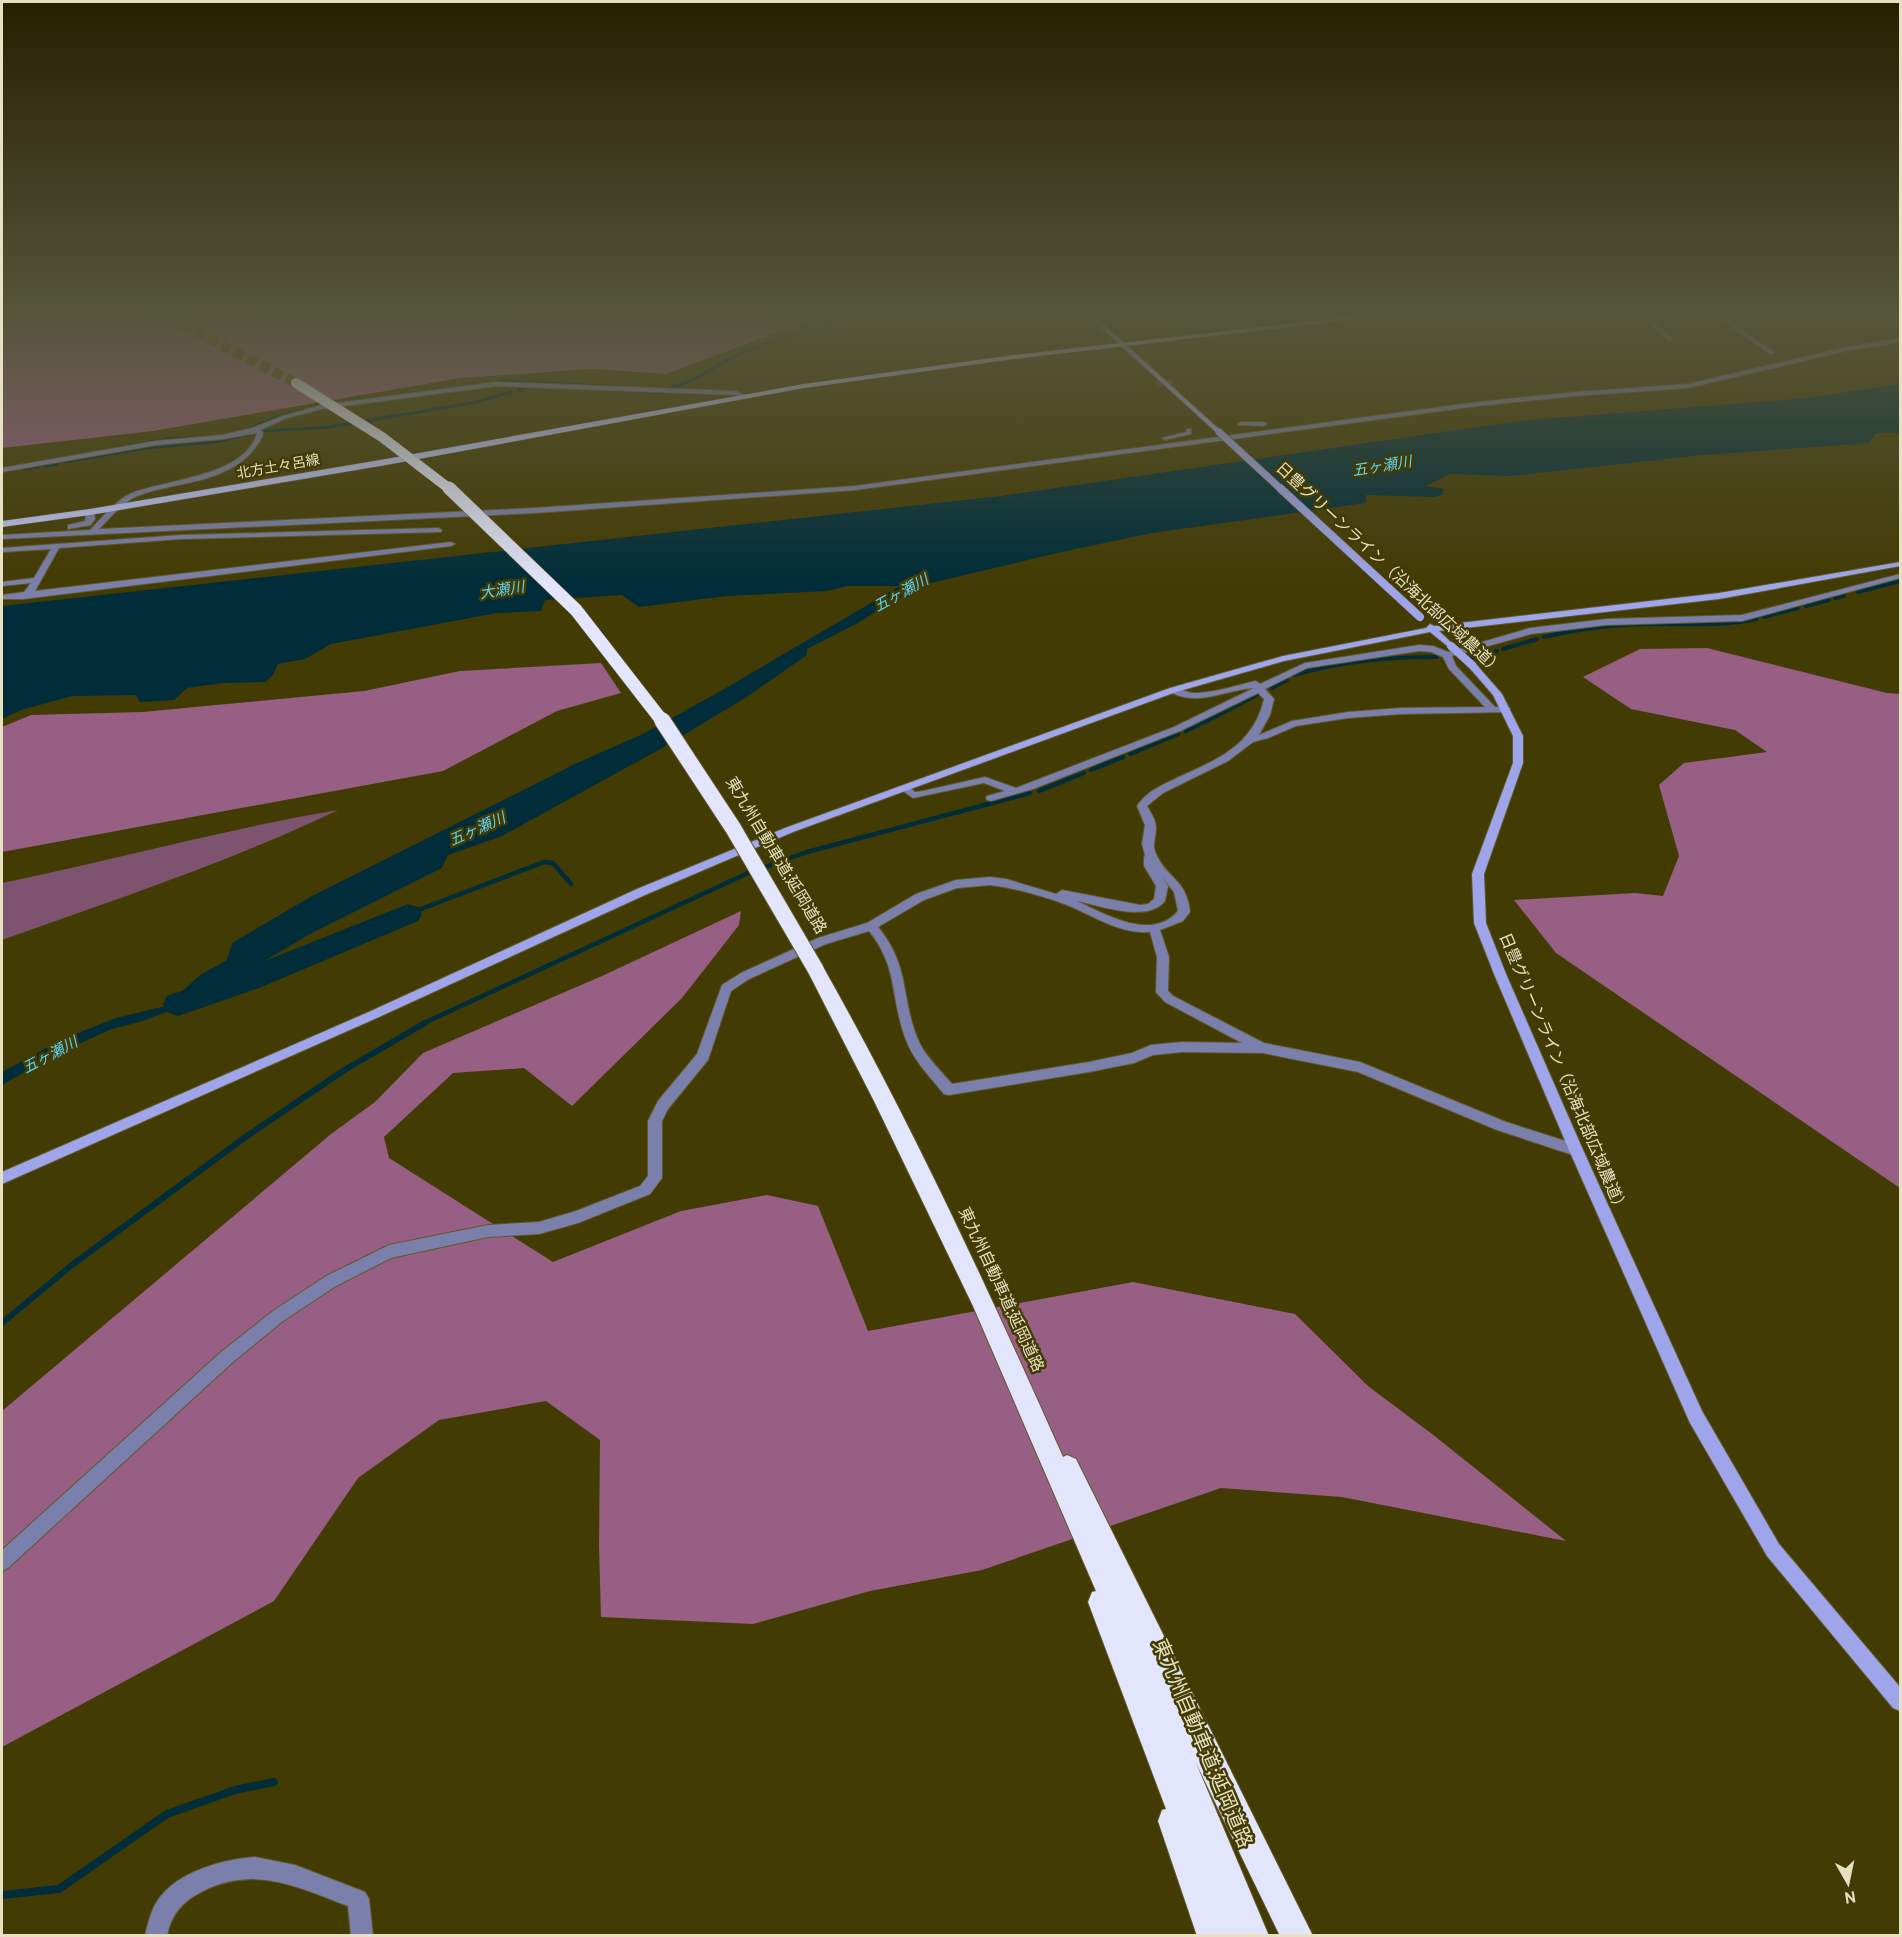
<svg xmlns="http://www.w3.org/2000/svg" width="1902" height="1937" viewBox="0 0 1902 1937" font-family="Overpass,'Noto Sans JP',sans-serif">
	<rect width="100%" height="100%" fill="#433b04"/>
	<!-- green -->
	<path fill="#7d536f" d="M 338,810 C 230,862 114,900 2,940 L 2,883 C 114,860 225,829 338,810 Z"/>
	<!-- forest -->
	<g fill="#975f84">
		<polygon points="2,312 841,312 773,334 666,374 592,369 461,378 153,431 2,448"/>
		<polygon points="1707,648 1887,693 1900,694 1900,1188 1556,953 1514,900 1635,893 1663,896 1679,856 1659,785 1684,763 1767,752 1735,730 1631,709 1583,677 1640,649"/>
		<polygon points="601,663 621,693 557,711 443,771 2,852 2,727 31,715 143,712 364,691 460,671"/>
		<polygon points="741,911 739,925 682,998 572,1106 524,1068 453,1073 384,1137 389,1158 553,1262 681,1211 767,1195 818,1206 868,1331 1133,1282 1295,1314 1368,1386 1432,1434 1566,1541 1342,1497 1221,1488 982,1570 870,1591 753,1624 601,1617 599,1546 600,1440 546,1401 439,1420 358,1478 274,1601 2,1747 2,1411 331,1134 375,1102 423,1053 602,976"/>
	</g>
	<!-- water -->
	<polygon fill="#002d39" points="1900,384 1900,433 1876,433 1869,443 1703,455 1510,476 1450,474 1426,486 1444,489 1442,495 1433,497 1366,495 1366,503 1152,533 1062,552 918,586 856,624 807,649 807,655 745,698 662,748 502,836 448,855 442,868 310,934 240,976 178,1007 146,1020 109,1030 51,1057 2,1085 2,1072 63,1039 116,1018 166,1006 200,975 227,960 232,943 312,896 577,763 643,734 719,692 900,586 847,586 827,591 727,596 639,607 622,595 545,600 541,611 497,613 331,644 305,659 278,664 273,675 265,682 223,683 187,688 174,700 140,702 136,695 72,696 21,710 2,719 2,697 5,695 2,696 2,606 1001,496 1519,421 1807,398"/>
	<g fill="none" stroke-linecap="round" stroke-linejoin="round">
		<!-- stream-far4 -->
		<g stroke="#002d39" stroke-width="3">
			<path d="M 663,389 C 694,385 719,362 748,350 C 787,335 829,327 868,312"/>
			<polyline points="518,390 533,386"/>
			<polyline points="612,390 670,393"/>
			<polyline points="676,393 714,394"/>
			<polyline points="400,395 508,381 624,387"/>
			<polyline points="476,402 512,392"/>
			<polyline points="243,431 278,417 320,406"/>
			<polyline points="264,431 329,427 472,403"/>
			<polyline points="119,448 167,439 192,438"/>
			<polyline points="65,462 145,448 215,442 255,433"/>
			<polyline points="45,466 57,464"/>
			<polyline points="24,469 38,467"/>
		</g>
		<!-- stream-far3 -->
		<g stroke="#002d39" stroke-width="4">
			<polyline points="1858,592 1900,581"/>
			<polyline points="1835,598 1844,596"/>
			<polyline points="1806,606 1829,600"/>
			<polyline points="1764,617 1798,608"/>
			<path d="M 1544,637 C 1582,628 1621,624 1660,624 C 1693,624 1724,626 1757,619"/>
			<polyline points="1503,649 1537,639"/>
			<polyline points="1472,657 1497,651"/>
			<path d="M 1294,675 C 1341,661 1388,657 1437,657"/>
			<polyline points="1272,688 1287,680"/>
			<polyline points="1205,722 1259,694"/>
		</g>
		<!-- stream-far2 -->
		<g stroke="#002d39" stroke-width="4.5">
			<polyline points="1186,731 1208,720"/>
			<polyline points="1130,754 1178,734"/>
			<polyline points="1091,770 1123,757"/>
			<polyline points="1039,791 1084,773"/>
			<polyline points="408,914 544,862 553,863 571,884"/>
			<polyline points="422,1024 748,873 807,852 1030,793"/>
		</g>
		<!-- stream-far1 -->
		<polyline stroke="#002d39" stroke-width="6" points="2,1323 72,1265 244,1138 346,1069 425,1023"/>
		<!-- stream -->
		<polyline stroke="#002d39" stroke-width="8" points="2,1895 59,1889 167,1814 235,1790 274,1782"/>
		<!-- river -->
		<polygon fill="#002d39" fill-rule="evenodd" points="408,904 418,907 422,914 418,921 259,988 178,1016 167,1012 163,1004 167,996 237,972"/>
		<!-- street-tunnel -->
		<polyline stroke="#5b5420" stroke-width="7" stroke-dasharray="7 3" stroke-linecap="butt" points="1156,384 1175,382"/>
		<!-- highway-tunnel -->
		<polyline stroke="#5b5420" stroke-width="10" stroke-dasharray="10 4.5" stroke-linecap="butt" points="157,312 296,383"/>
		<defs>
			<g id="street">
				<polygon points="1637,312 1643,312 1672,338 1672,340 1668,340"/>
				<polygon points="1710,312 1717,312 1775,353 1770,354"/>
				<path d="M 1900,338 L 1900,342 L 1846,351 L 1688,388 L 1576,396 L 1478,406 L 855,490 L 535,513 L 2,539 L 2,535 L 90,530 C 102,518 116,500 132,493 C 166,479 245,477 257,433 L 223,439 L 156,445 L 2,472 L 2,468 L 156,441 L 223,435 L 252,428 L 283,416 L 322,405 L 496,382 L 736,391 L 746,396 L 743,398 L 735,395 L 496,386 L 322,409 L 287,418 L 260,430 L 263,432 C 263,438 259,442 255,448 C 228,484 176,481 137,496 C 123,502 110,518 99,529 L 535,508 L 855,486 L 1478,402 L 1576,392 L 1688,384 L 1846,347 Z"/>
				<polygon points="1241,422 1264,422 1267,424 1264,426 1239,425 1238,424"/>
				<polygon points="1187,429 1191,429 1191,434 1165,440 1162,438 1186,432"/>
				<polygon points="87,510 94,512 95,519 91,525 68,529 68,525 85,521"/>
				<polygon points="438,528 442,530 441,532 181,539 59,548 35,591 451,542 455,544 451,546 23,599 2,599 2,595 24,592 31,583 2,586 2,582 34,578 51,549 2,552 2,548 181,535"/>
				<path d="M 1900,574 L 1900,578 L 1742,621 L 1606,625 L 1531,634 L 1452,656 L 1456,666 L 1495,707 L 1510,708 L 1510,712 L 1401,714 L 1348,718 L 1296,726 L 1268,738 L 1253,742 L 1228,761 L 1163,793 L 1147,806 C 1151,813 1156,820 1156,828 C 1156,839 1151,845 1157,856 C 1168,879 1187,880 1190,912 L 1183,921 L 1160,930 L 1169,957 L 1168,991 L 1173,996 L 1264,1043 L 1360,1062 L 1506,1122 L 1581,1146 L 1583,1150 L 1581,1154 L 1576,1156 L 1497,1130 L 1358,1072 L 1263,1053 L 1182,1052 L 1153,1055 L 1134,1063 L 1089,1072 L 949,1095 L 944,1094 C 930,1077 914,1061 906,1040 C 890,999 899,968 869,931 L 826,944 L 749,979 L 731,991 L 708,1060 L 668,1109 L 662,1121 L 662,1178 L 650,1194 L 578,1223 L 539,1234 L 488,1237 L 391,1258 L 336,1286 L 283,1321 L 233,1362 L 8,1568 L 2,1571 L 2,1550 L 221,1352 L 273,1311 L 326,1276 L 389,1245 L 488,1225 L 539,1222 L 576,1211 L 640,1186 L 648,1176 L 648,1121 L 658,1101 L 697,1054 L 722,985 L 741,973 L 818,938 L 867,923 L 916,894 L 956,880 L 990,877 L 1006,879 L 1056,894 L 1062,890 L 1140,905 L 1148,904 L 1154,899 L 1156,886 L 1144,866 L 1144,858 L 1145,855 L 1142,844 L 1145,825 L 1137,806 C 1147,791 1162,785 1179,777 C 1218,759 1253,746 1264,699 L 1258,693 L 1180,731 L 1033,789 L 991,801 L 987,800 L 986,798 L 987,796 L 1005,791 L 984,783 L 913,798 L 899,788 L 900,786 L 908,786 L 915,792 L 923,791 L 985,777 L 1016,788 L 1174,727 L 1254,688 C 1224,690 1199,707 1170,692 L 1170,688 C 1179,687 1188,694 1198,693 C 1218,692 1237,685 1256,681 L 1260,684 L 1305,663 L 1419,645 L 1433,646 L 1448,652 L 1530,628 L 1606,619 L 1742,615 ZM 1419,651 L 1431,652 L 1443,657 L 1449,669 L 1485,707 L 1401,708 L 1348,712 L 1292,721 L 1259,735 L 1270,715 L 1274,699 L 1265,689 L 1307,668 ZM 1162,877 L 1174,892 L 1178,911 C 1152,942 1105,914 1077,901 C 1101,906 1147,923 1165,901 L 1168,886 ZM 990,885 C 1015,888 1043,896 1067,905 C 1095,916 1118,934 1150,932 L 1157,957 L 1156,992 L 1165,1002 L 1242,1043 L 1182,1042 L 1151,1045 L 1132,1053 L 1089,1062 L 952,1084 C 941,1071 928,1059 920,1044 C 900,1002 912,968 878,927 L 924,900 L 957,888 Z"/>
				<path d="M 255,1857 L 295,1865 L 365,1892 L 369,1899 L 373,1936 L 351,1936 L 348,1906 C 298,1887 255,1865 203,1891 C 183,1901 171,1914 167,1936 L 145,1936 C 148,1923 151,1910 158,1900 C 177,1872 223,1859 255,1857 Z"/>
			</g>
			<g id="secondary">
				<polygon points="1084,312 1090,312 1221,431 1221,433 1217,433"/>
				<polygon points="1900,562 1900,566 1719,599 1439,631 1455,646 1451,649 1430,632 1284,661 1176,692 793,832 645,895 379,1017 2,1184 2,1172 371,1011 637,889 785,828 1170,688 1283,656 1426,628 1430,624 1434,626 1719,593"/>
				<polygon points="1472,662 1475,663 1502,694 1523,736 1523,763 1484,874 1486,923 1506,974 1583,1150 1702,1411 1779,1544 1900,1687 1900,1711 1893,1708 1767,1556 1690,1423 1569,1150 1494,974 1474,923 1472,874 1513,763 1513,736 1493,695 1467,665"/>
			</g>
			<polygon id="primary" points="1396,312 1418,312 1014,359 804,388 386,465 90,515 2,527 2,521 90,509 386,459 804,384 1014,355"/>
			<path id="highway" d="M 816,963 L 822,965 C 912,1124 989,1291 1063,1457 L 1067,1455 L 1076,1459 L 1313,1936 L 1280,1936 L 1196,1763 L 1269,1936 L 1197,1936 L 1158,1821 L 1162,1810 L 1166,1809 L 1088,1602 L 1092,1592 L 1096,1591 L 973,1306 L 874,1101 L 807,970 L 810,965 Z"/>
		</defs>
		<!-- street casing -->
		<use href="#street" stroke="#605926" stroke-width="2"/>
		<!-- secondary casing -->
		<use href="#secondary" stroke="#605926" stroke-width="2"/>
		<!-- primary casing -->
		<use href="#primary" stroke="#605926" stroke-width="1"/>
		<!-- highway casing -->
		<use href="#highway" stroke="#605926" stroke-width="2"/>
		<!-- street -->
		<use href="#street" fill="#7b7fab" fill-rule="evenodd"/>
		<!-- secondary -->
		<use href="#secondary" fill="#9fa5ea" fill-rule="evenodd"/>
		<!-- primary -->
		<use href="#primary" fill="#c0c6fc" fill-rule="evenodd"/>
		<!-- highway -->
		<use href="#highway" fill="#e2e5fb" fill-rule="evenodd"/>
		<defs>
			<polyline id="secondary-bridge-far1" points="1219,432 1282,490"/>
			<g id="secondary-bridge">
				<polyline points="1280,488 1420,617"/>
				<polyline points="1451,646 1472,665"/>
			</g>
			<polyline id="highway-bridge-far2" points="296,383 382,437 451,490"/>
			<polyline id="highway-bridge-far1" points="449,488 576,610 663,722"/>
			<polyline id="highway-bridge" points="662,720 733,828 816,970"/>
		</defs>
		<!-- secondary-bridge-far1 casing -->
		<use href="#secondary-bridge-far1" stroke="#605926" stroke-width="8" stroke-linecap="butt"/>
		<!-- secondary-bridge casing -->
		<use href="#secondary-bridge" stroke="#605926" stroke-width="9" stroke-linecap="butt"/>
		<!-- highway-bridge-far2 casing -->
		<use href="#highway-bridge-far2" stroke="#605926" stroke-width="10" stroke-linecap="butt"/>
		<!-- highway-bridge-far1 casing -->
		<use href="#highway-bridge-far1" stroke="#605926" stroke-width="14" stroke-linecap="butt"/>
		<!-- highway-bridge casing -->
		<use href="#highway-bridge" stroke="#605926" stroke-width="18" stroke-linecap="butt"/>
		<!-- secondary-bridge-far1 -->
		<use href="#secondary-bridge-far1" stroke="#9fa5ea" stroke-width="7"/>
		<!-- secondary-bridge -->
		<use href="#secondary-bridge" stroke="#9fa5ea" stroke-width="8"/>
		<!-- highway-bridge-far2 -->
		<use href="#highway-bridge-far2" stroke="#e2e5fb" stroke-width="10"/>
		<!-- highway-bridge-far1 -->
		<use href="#highway-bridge-far1" stroke="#e2e5fb" stroke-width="13"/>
		<!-- highway-bridge -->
		<use href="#highway-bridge" stroke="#e2e5fb" stroke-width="16"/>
	</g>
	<!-- sky -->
	<linearGradient id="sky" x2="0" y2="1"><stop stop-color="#252002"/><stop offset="0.54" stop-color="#55553a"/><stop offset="1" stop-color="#55553a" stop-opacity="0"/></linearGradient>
	<rect width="1902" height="583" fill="url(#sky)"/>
	<g text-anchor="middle" stroke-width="5" stroke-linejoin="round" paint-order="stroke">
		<!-- far-street labels -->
		<g font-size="14" fill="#e6e1c0" stroke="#433b04">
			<text transform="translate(278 466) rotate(-10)" y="5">北方土々呂線</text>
		</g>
		<!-- far-water labels -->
		<g font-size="15" font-style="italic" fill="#5bd4f6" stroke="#433b04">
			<text transform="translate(1382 466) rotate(-9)" y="5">五ヶ瀬川</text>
			<text transform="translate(502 590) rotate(-9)" y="5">大瀬川</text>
			<text transform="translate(901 593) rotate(-29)" y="5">五ヶ瀬川</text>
			<text transform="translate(477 829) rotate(-24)" y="5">五ヶ瀬川</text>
			<text transform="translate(50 1055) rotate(-28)" y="5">五ヶ瀬川</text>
		</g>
		<!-- street labels -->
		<g font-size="16" fill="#e6e1c0" stroke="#433b04">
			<text transform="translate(1390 568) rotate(43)" y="6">日豊グリーンライン（沿海北部広域農道）</text>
			<text transform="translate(777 855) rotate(59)" y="6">東九州自動車道;延岡道路</text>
			<text transform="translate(1564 1073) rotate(67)" y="6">日豊グリーンライン（沿海北部広域農道）</text>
			<text transform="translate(1002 1289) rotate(65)" y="6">東九州自動車道;延岡道路</text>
		</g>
		<!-- near-street labels -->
		<g font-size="20" fill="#e6e1c0" stroke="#433b04">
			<text transform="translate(1203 1743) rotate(67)" y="7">東九州自動車道;延岡道路</text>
		</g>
	</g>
	<!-- border -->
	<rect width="1902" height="1937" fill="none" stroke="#e6e1c0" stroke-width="6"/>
	<!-- north arrow -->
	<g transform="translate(1848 1883) rotate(171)" stroke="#433b04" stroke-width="4.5" paint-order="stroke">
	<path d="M0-4.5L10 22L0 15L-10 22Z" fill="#e6e1c0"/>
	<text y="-9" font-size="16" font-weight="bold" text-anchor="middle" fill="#e6e1c0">N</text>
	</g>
</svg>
